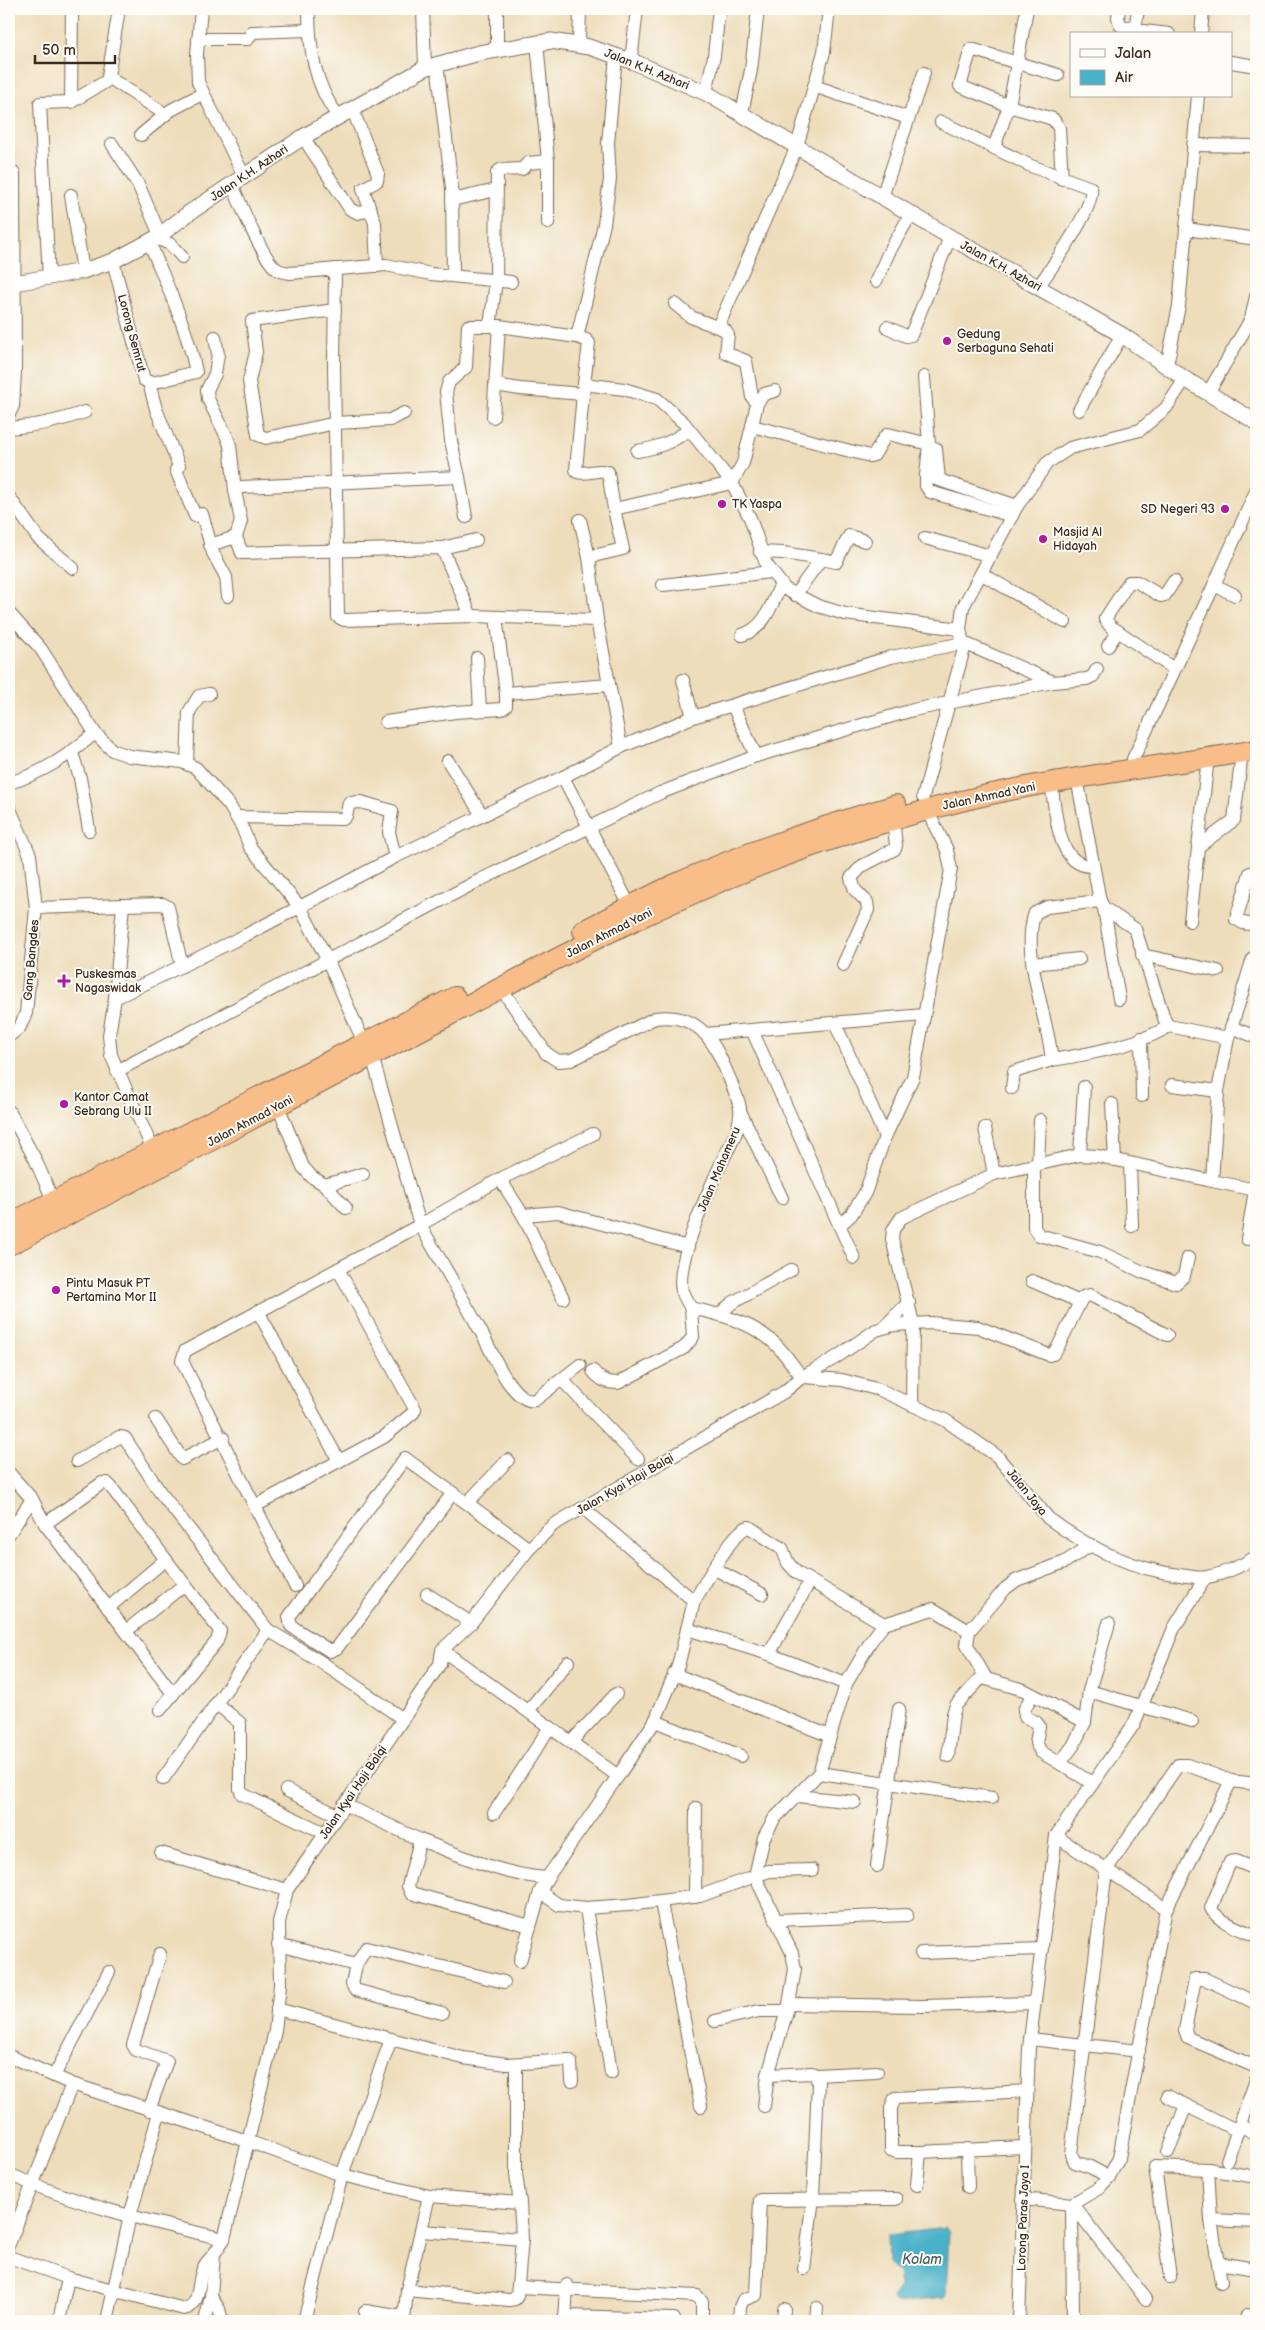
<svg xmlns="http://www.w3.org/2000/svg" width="1265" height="2330" viewBox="0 0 1265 2330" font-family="'Balsamiq Sans',sans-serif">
	<rect width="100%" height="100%" fill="#fdfcf7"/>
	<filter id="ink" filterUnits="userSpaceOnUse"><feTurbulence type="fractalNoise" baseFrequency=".02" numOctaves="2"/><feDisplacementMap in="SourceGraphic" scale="10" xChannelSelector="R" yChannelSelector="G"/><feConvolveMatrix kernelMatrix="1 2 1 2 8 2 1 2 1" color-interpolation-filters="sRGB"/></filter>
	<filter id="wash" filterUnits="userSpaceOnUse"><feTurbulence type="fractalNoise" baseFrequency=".0096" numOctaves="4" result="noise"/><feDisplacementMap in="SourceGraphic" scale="20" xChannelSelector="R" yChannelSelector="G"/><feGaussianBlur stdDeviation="1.12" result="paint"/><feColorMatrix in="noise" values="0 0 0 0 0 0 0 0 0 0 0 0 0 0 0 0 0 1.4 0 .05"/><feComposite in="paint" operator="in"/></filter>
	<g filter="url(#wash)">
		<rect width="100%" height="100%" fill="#edb"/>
		<!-- water -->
		<polygon fill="#4ab1c9" stroke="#426e74" points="945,2228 949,2232 946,2295 944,2298 895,2303 891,2299 900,2286 898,2272 888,2263 887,2235"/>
	</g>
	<g filter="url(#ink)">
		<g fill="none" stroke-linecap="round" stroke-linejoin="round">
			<defs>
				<g id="minor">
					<polyline points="119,9 108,77 165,114"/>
					<polyline points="201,9 197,54 198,82 244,176"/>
					<path d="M 309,9 C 309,47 314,85 338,116"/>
					<polyline points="423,9 425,68"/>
					<polyline points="497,9 497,49"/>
					<polyline points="1119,9 1118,17 1120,25 1135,30 1169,34"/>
					<polyline points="1135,30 1138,9"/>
					<polyline points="1201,34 1203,9"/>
					<polyline points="198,39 248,39 252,32 309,30"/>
					<polyline points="537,42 548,161 548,223"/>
					<polyline points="579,44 580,9"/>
					<polyline points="631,61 637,9"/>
					<polyline points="1231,62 1256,66"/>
					<polyline points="437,63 452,188 453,276"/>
					<polyline points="1058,75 971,49 960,86 1009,106 1053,119 1059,128 1062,179"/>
					<polyline points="814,86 908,118"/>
					<polyline points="706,93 714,56 719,9"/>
					<polyline points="71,102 105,82"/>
					<polyline points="352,108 378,174 377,181 363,189 375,223 377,266"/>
					<polyline points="742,113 751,70 758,9"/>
					<path d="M 941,122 L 1031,166 L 1091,188 C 1095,209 1051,268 1038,287"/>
					<polyline points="141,135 171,110 202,94"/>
					<polyline points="303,137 350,209 358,213 371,210"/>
					<polyline points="112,144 138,184 160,235"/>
					<polyline points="1193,145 1256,146"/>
					<polyline points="994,147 1009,106 1027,9"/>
					<path d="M 232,184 C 239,201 263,261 278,270 C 281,272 286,272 290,273 L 386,265 L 431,274 L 511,282"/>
					<polyline points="71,195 83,271"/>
					<polyline points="882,197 924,73"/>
					<polyline points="452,200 496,190"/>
					<polyline points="1187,229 1256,239"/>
					<polyline points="156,238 170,244 182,257"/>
					<path d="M 113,261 L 144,380 L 152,383 L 196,372 C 187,327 166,284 149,241"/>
					<polyline points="335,269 334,367 338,617 344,620 471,616 597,620 621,747"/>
					<polyline points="49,278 40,103 71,102 72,9"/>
					<polyline points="876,281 889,252 911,214"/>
					<polyline points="675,304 691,317 725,330 728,335 726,353 746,361 752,397 757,403 752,426"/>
					<polyline points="335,310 252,321 256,352 249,381 258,435 266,438 336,423 390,420 404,413"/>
					<polyline points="490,326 496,281 497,173 500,170 522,169 528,163 548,161"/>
					<polyline points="718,327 797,146 824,52 829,9"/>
					<polyline points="887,327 906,336 911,335 950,237"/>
					<polyline points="215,337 218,354 215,374 207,390 208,399 227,437 230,445 235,490 241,521 236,537"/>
					<polyline points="577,337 604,224 610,179 608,143 616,56"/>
					<polyline points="1167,365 1179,306 1198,96"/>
					<polyline points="924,377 929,444 926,476 939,480"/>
					<polyline points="149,383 156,409 179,466 176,470 195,516 202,514 213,553 226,577 228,596"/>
					<path d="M 584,384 L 576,469 L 577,472 C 587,475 599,468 608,472 L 614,509"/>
					<polyline points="495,385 520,389 583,394"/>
					<polyline points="1208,393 1251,319 1256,296"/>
					<polyline points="757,403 764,394 775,391"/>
					<polyline points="1079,410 1122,335"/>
					<polyline points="9,414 13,406 15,372 14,173"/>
					<polyline points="493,417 499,326"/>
					<path d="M 9,428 C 36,426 60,421 85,412"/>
					<polyline points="936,449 939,480 1017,506"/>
					<path d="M 637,451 C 658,448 672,442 689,430"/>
					<polyline points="926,476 926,486 930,492 1012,516"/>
					<polyline points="459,477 466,517"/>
					<polyline points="242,487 459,477 451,441 446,392 449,382 466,367 468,326 499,326 577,337 586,340 589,343 584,384 624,389 657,399 684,423 732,483 750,518 766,564 785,589 818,606 845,614 960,629"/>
					<polyline points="9,497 38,538 73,568"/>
					<polyline points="580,520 589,557"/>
					<polyline points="925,538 991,556"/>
					<polyline points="210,545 236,537 242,553 442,548 471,616"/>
					<polyline points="442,548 476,540"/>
					<polyline points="760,552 783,553 821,559"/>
					<polyline points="982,574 1065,622"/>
					<polyline points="663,585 770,572"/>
					<polyline points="1214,585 1256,491"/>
					<polyline points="795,595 821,559 836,562 849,536 865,541"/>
					<polyline points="9,613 41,649 95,733 112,750 129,756 182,762 196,768 229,805 242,827 250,847 300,907 328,961 364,1043"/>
					<polyline points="496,617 506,693"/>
					<polyline points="597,620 589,557 623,549 614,509 732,483 743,463 752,426 870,456 874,455 884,438 888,434 929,444"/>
					<path d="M 742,635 C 765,628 771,606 780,586"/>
					<polyline points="1108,646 1118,631"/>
					<polyline points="477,658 480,710"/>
					<polyline points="1174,669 1110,626 1105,619 1129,582 1137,582 1161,596 1165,595 1174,581"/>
					<polyline points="683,680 693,717"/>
					<polyline points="733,706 756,756"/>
					<polyline points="386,722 455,712 502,709 506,706 506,693 609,685"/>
					<polyline points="72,753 80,778 89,830"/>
					<polyline points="1133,759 1214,585 1235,595"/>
					<polyline points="448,761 482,815"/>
					<polyline points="187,763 189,712 199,696 209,694"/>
					<polyline points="563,777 630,906"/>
					<polyline points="1077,778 1100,901 1104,908 1135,929 1165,1021 1169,1026 1228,1038 1218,1091 1212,1181 1256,1190"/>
					<path d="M 9,783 C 43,773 68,756 95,733"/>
					<path d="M 1051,783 C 1056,809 1056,868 1093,866"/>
					<polyline points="923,797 964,649 960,629 963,607 1017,506 1047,463 1070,448 1140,430 1166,408 1185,379"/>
					<polyline points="9,807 30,855 36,908 26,1013 20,1027 9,1036"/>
					<polyline points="237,817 343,819 346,816 349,803 361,802 392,811 389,832 395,857"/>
					<polyline points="1198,847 1234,820 1242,752"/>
					<polyline points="1250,873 1236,919 1243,923 1256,925"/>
					<polyline points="123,905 163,904 168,907 182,966"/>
					<polyline points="36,908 123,905 115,998"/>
					<polyline points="1104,908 1119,999"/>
					<polyline points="1190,921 1208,757"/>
					<polyline points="1142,955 1218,971"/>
					<polyline points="1033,964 1079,959"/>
					<polyline points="843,965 868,910 867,902 855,890 851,878 862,866 895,849 896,845 893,820"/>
					<path d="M 501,988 L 546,1053 L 558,1061 L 571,1060 L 655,1018 C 702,1012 715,1044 731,1082 C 734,1091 742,1106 740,1115 C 739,1130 731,1144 724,1157 C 711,1187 675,1259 682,1291 C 684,1297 688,1303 691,1308 C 719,1314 750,1322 772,1341 C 784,1351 792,1365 802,1377"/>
					<polyline points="835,1023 885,1137"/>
					<polyline points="1231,1027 1256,1037"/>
					<polyline points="752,1030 854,1258"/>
					<polyline points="705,1034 924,1015"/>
					<polyline points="1141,1038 1142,1096"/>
					<polyline points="1228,1038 1253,958"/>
					<polyline points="372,1056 420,1225 500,1179 593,1134"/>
					<path d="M 1052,1060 C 1085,1055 1142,1044 1169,1026"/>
					<polyline points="117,1071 480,880 660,793 756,756 913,710 1053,682 1087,679 1093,676 1097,669"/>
					<polyline points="1172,1085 1218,1091"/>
					<path d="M 1012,1088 L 1014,1072 L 1052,1060 C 1048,1018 1020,952 1035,913 L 1047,907 L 1100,901"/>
					<polyline points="1112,1104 1115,1160"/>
					<polyline points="278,1106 303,1167 312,1177 325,1185 346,1208"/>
					<polyline points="9,1111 35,1159 53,1200"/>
					<polyline points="741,1113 782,1198"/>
					<polyline points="985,1128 994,1174"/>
					<polyline points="153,1150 111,1055 109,1035 115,998 246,935 395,857 563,777 621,747 693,717 891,657 964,643 1053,682"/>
					<polyline points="1080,1155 1084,1087"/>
					<polyline points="1038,1164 1040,1120"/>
					<polyline points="1130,1164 1132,1226"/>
					<polyline points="1034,1165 1034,1228 1039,1235 1100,1252 1143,1272 1176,1283 1184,1276 1188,1258"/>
					<polyline points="500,1179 523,1215 558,1212 688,1247"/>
					<polyline points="325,1185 363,1174"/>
					<polyline points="523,1215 563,1298"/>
					<polyline points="841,1224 851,1215 865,1193 885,1137 913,1077 951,869 947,850 927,810"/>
					<polyline points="1247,1239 1255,1190"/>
					<polyline points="338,1269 415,1409 413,1413 384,1437 339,1461"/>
					<polyline points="1032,1281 1080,1302"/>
					<polyline points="720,1314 732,1303 791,1270"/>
					<polyline points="884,1327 909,1302"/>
					<path d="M 593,1371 C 600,1380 607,1383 618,1383 L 684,1348 L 693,1337 L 691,1308"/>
					<path d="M 804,1377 L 842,1380 L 880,1390 L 945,1420 L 997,1456 L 1048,1518 C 1088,1548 1131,1569 1180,1575 C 1189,1576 1199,1579 1207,1577 C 1225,1574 1241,1566 1256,1557"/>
					<polyline points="562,1380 638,1459"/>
					<polyline points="912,1405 913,1323 892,1239 893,1230 901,1218 994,1174 1080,1155 1098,1156 1212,1181"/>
					<polyline points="156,1419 182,1459 223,1438"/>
					<polyline points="77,1461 119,1437 125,1438 160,1492 268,1630 321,1662 403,1719"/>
					<polyline points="9,1473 32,1499 45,1524 173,1694 160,1710"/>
					<path d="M 452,1494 L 337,1648 L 330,1651 L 291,1626 L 289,1617 L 405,1458 C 446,1489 488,1517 529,1549"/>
					<polyline points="468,1502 508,1460"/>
					<polyline points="255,1506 339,1461 258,1311"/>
					<polyline points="583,1508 694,1601 678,1666 655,1721 618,1776"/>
					<polyline points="45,1524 102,1483 107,1483 111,1487 220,1631 217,1641 173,1694"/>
					<polyline points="9,1534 32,1499"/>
					<polyline points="715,1569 762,1594"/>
					<path d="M 295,1586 L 182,1361 L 185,1351 L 420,1225 C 440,1259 460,1294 479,1328 C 489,1346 497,1366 508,1382 C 514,1390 525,1403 535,1400 L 580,1365"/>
					<polyline points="427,1594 471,1623"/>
					<path d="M 694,1601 C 704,1586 733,1529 749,1527 L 782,1548 L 788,1563 L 797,1573 L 884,1624"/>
					<polyline points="108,1608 165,1560"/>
					<polyline points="1109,1623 1089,1691 1192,1721"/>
					<polyline points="687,1629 769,1654 846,1684"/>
					<polyline points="126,1631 184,1585"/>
					<polyline points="442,1650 618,1776 547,1878 540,1892 520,1961"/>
					<polyline points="769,1654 810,1581"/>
					<polyline points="674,1674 830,1736"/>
					<polyline points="983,1678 1024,1690 1085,1722"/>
					<polyline points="1032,1695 1024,1710 1025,1717 1036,1722 1039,1726 1036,1743 1041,1752 1092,1783"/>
					<polyline points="217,1704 240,1723 240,1789 242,1794 325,1833"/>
					<polyline points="528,1711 568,1662"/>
					<polyline points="655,1721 741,1756"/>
					<polyline points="571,1742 616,1694"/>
					<polyline points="948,1756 953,1714 956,1705 984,1675 967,1645 969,1631 1006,1588 1017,1580 1065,1562 1091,1545"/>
					<polyline points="1060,1763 1073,1746 1085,1722 1089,1691"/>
					<polyline points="819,1773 992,1798"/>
					<polyline points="163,1779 268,1630"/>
					<polyline points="286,1790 337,1815"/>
					<polyline points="797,1796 855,1802"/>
					<polyline points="344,1804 420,1840"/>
					<polyline points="494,1813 550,1727"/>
					<polyline points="161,1853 287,1890"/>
					<polyline points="877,1866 899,1709"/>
					<path d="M 1256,1869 L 1236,1861 L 1230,1862 L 1211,1908 C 1217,1922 1243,1930 1256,1936"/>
					<polyline points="540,1892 559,1905 586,1908 628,1905 700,1896 769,1871 812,1870"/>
					<polyline points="695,1897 696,1808"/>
					<polyline points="661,1902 701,2106"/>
					<polyline points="586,1908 611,2073"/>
					<polyline points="1166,1909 1231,1781 1256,1784"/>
					<polyline points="776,1920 907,1915"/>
					<path d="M 530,1926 L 411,1893 L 408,1886 L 420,1840 C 462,1856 502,1875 547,1878"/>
					<polyline points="278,1945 356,1965 366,1948 504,1982"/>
					<polyline points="921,1953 1042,1949"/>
					<polyline points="356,1965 352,1984 355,1990 442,2013"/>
					<polyline points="1256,2003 1205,1979 1195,1979 1185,2030 1188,2038 1256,2067"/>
					<polyline points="789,2004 922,2006 1034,2003"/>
					<polyline points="277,2009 463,2058 507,2064 569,2060 571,2062 572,2081"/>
					<polyline points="715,2021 759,2011 786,2011"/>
					<polyline points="1030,2039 1139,2051"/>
					<polyline points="9,2056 72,2084 247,2141 342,2175 429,2196 520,2203 522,2239"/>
					<polyline points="516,2064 516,2174 520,2203"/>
					<polyline points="816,2075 877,2072"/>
					<polyline points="54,2076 109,1972"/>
					<polyline points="1167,2096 1238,2131"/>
					<polyline points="764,2106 768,2075"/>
					<polyline points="149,2110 167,2061 136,2050 133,2045 160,1954"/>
					<polyline points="1240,2125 1256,2134"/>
					<polyline points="967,2149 968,2187"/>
					<polyline points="920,2152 1025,2147"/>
					<polyline points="1168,2152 1186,2105"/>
					<polyline points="1227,2160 1256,2080"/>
					<polyline points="1208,2169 1211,2220 1256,2222"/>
					<path d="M 9,2174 C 77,2205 152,2222 224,2239"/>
					<polyline points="1109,2177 1090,2167 1075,2162 1071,2154 1106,1870 1178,1765 1187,1765 1231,1781"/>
					<polyline points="917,2185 920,2152 897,2152 891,2150 891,2108 895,2098 1027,2091"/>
					<polyline points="1023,2199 1072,2204 1099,2188 1109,2177 1119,2158 1136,2064 1166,1909 1056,1836 1134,1724 1174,1628 1205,1578"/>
					<polyline points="1072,2204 1146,2299"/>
					<polyline points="1072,2204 1073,2321"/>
					<polyline points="1211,2220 1221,2282"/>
					<polyline points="9,2244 72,2084"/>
					<path d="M 9,2257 L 68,2278 L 184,2309 C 203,2305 196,2280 204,2267 C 206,2262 211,2258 214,2254"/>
					<polyline points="1218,2263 1256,2269"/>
					<polyline points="804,2269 813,2198 818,2083 816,2075 812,2073 768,2075 789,2004 795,1969 792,1953 755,1876 764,1837 774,1819 819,1773 846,1684 871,1641 884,1624 933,1609 969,1631"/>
					<polyline points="1170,2277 1155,2167 1208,2169 1256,2177"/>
					<polyline points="518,2287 697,2296 702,2301 702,2321"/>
					<polyline points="407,2290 509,2300 515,2299 517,2296 522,2239 422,2231"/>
					<polyline points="211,2297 219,2309 222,2321"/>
					<polyline points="365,2311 403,2317"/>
					<polyline points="1247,2315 1256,2317"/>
					<polyline points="565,2316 674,2319"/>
					<polyline points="59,2321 68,2278"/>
					<polyline points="107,2321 130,2216 159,2113"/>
					<polyline points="205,2321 211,2297 214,2254 224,2239 275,2031 280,1985 279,1922 287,1890 440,1664 442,1650 471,1623 529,1549 553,1525 784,1392 802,1377 835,1358 876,1330 894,1325 930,1323 978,1327 1049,1355 1053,1354 1058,1347 1080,1302 1083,1297 1090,1295 1167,1335"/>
					<polyline points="304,2321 342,2175 391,2039"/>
					<polyline points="404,2321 407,2290 429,2196"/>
					<polyline points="565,2321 567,2285"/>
					<polyline points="739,2321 740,2307 743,2300 756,2295 760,2200 896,2199"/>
					<polyline points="783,2321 784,2309"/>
					<polyline points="816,2321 817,2308"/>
					<polyline points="1019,2321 1029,2048 1056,1836"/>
				</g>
				<polyline id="tertiary" points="9,284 83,271 113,261 156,238 189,213 303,137 425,68 479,53 551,41 589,47 634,62 706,93 950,237 1122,335 1185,379 1256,422"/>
				<g id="trunk">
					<path d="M 583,931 C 612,916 641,900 671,886 C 744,853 819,827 896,805"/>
					<polyline points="9,1224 455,997"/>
					<path d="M 9,1245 C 148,1174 286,1101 425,1028 C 551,961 677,893 812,846 C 874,825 937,805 1001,792 C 1086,774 1172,765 1256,750"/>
				</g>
			</defs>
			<!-- minor casing -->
			<use href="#minor" stroke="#7a6955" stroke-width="14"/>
			<!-- tertiary casing -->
			<use href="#tertiary" stroke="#7a6955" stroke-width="17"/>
			<!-- trunk casing -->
			<use href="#trunk" stroke="#7a6955" stroke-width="22"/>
			<!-- minor -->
			<use href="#minor" stroke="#fff" stroke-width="12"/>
			<!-- tertiary -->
			<use href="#tertiary" stroke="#fff" stroke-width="15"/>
			<!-- trunk -->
			<use href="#trunk" stroke="#f8bd89" stroke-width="20"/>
		</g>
	</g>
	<!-- markers -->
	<g fill="#b5179e" stroke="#fdfcf7" stroke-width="2">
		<circle cx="947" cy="341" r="5"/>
		<circle cx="722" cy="504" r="5"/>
		<circle cx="1225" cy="509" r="5"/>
		<circle cx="1043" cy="539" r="5"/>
		<path d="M61.5 973.5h5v5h5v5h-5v5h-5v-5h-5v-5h5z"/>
		<circle cx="64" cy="1104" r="5"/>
		<circle cx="56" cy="1290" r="5"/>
	</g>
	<g text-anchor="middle" stroke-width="4" stroke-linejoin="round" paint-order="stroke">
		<!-- street labels -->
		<g font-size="12" fill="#3b2a1e" stroke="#fdfcf7">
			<text transform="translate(647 69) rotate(22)" y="4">Jalan K.H. Azhari</text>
			<text transform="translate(249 173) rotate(-34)" y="4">Jalan K.H. Azhari</text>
			<text transform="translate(1001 266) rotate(29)" y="4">Jalan K.H. Azhari</text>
			<text transform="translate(132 333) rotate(75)" y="4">Lorong Semrut</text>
			<text transform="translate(989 796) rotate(-12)" y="4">Jalan Ahmad Yani</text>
			<text transform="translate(609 933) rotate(-27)" y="4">Jalan Ahmad Yani</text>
			<text transform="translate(31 960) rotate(-85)" y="4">Gang Bangdes</text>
			<text transform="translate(250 1121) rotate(-28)" y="4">Jalan Ahmad Yani</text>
			<text transform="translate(719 1169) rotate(-67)" y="4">Jalan Mahameru</text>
			<text transform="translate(625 1484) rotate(-30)" y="4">Jalan Kyai Haji Balqi</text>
			<text transform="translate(1027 1492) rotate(51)" y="4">Jalan Jaya</text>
			<text transform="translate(353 1792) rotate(-56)" y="4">Jalan Kyai Haji Balqi</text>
			<text transform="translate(1023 2218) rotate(-88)" y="4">Lorong Paras Jaya I</text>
		</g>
		<!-- poi labels -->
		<g font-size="12" fill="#3b2a1e" stroke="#fdfcf7" text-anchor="start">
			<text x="957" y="338">Gedung<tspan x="957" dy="14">Serbaguna Sehati</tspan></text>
			<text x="732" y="508">TK Yaspa</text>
			<text x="1215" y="513" text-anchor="end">SD Negeri 93</text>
			<text x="1053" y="536">Masjid Al<tspan x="1053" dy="14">Hidayah</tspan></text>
			<text x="75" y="978">Puskesmas<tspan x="75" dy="14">Nagaswidak</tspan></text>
			<text x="74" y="1101">Kantor Camat<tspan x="74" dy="14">Sebrang Ulu II</tspan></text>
			<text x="66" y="1287">Pintu Masuk PT<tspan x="66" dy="14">Pertamina Mor II</tspan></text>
		</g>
		<!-- water labels -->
		<g font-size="14" font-style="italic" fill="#416062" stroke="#fdfcf7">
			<text x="922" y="2264">Kolam</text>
		</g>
	</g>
	<!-- margin -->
	<rect width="1265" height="2330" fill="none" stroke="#fdfcf7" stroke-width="30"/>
	<!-- legend -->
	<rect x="1070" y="32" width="162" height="65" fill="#fdfcf7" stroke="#afa8a0"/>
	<rect x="1080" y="49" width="25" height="8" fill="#ffffff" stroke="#afa8a0"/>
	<text x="1115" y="58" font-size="15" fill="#3b2a1e">Jalan</text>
	<rect x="1080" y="70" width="25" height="15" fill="#4ab1c9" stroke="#afa8a0"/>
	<text x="1115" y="82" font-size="15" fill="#3b2a1e">Air</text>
	<!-- scale -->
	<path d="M35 55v8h80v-8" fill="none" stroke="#3b2a1e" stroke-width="2.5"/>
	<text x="42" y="55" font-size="15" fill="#3b2a1e" stroke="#fdfcf7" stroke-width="4" paint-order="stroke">50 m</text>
</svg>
